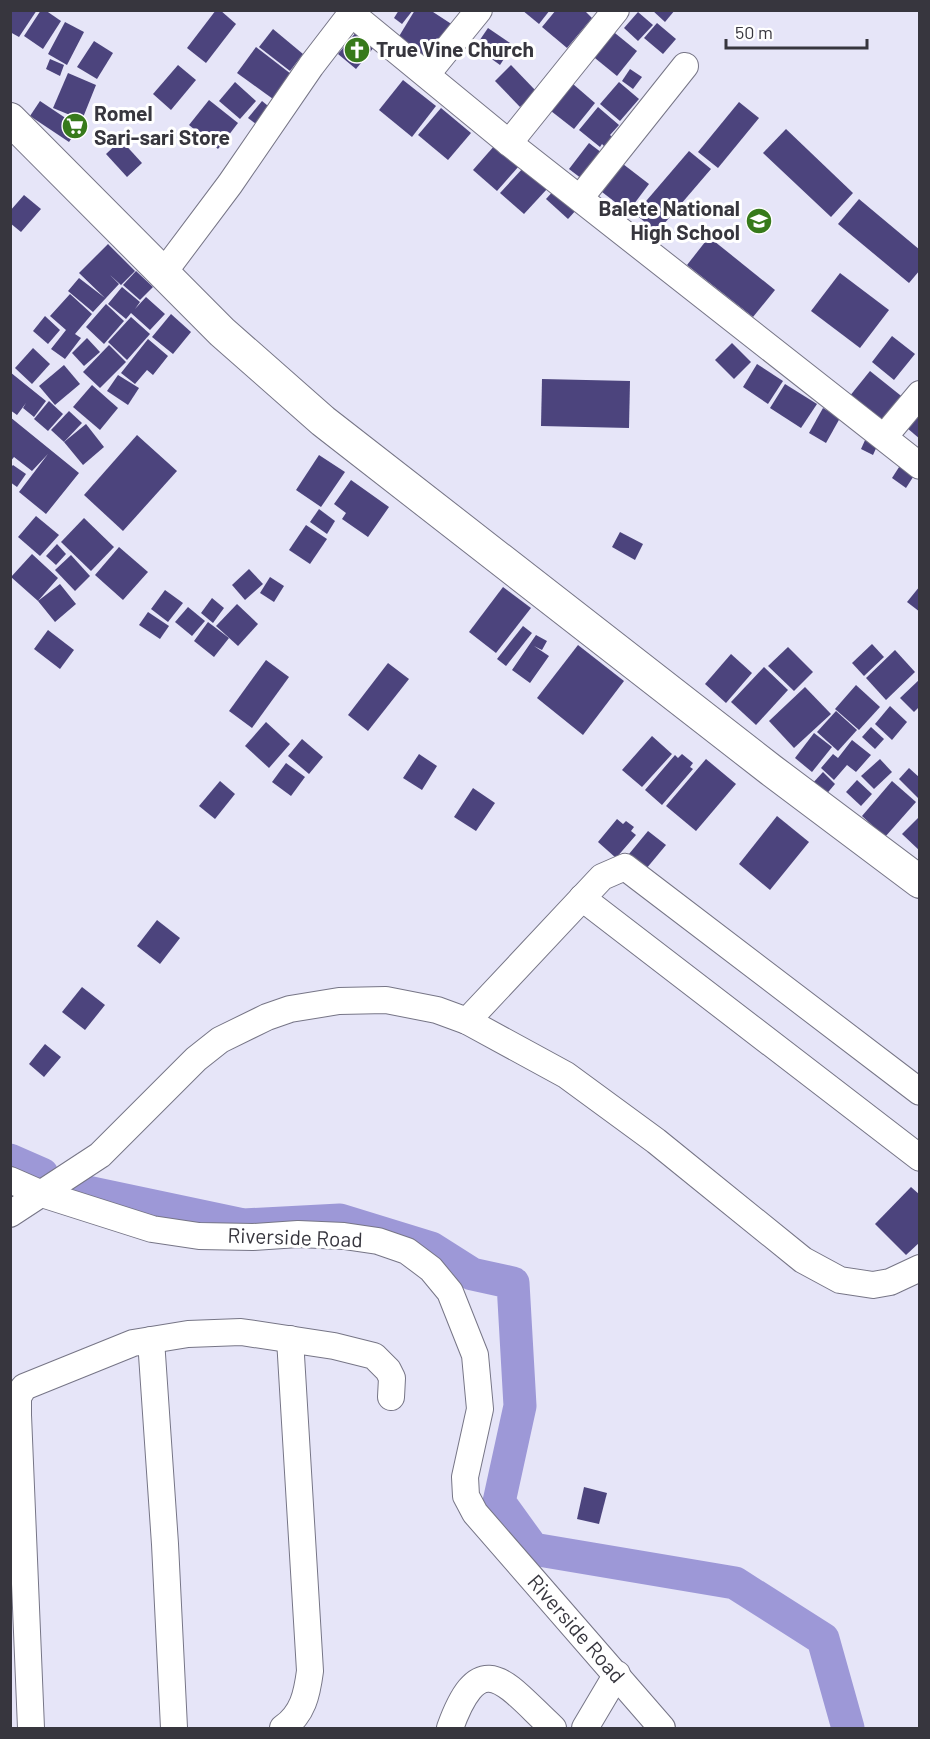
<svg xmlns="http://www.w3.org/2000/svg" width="930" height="1739" viewBox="0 0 930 1739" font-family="Barlow,sans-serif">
	<rect width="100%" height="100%" fill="#e6e5f8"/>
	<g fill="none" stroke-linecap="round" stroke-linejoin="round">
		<!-- river -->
		<g stroke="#9d98d7" stroke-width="33">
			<polyline points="10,1160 42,1174"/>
			<polyline points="82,1191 243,1225 340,1220 431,1248 472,1274 513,1283 520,1406 499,1502 533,1549 735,1583 823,1639 848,1728"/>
		</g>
	</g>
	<!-- building -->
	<g fill="#4c447d">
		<polygon points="10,10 37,10 19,37 10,32"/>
		<polygon points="41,10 45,10 61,21 43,49 24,36"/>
		<polygon points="216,10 220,10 236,24 206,63 187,48"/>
		<polygon points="399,10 413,10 402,24 394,18"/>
		<polygon points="415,10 430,10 456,27 428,58 398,38"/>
		<polygon points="522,10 550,10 539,24"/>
		<polygon points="556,10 584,10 592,18 567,48 542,27"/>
		<polygon points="652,10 675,10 665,22"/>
		<polygon points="638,12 653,25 638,41 624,28"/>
		<polygon points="65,22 84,32 67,65 48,54"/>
		<polygon points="657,23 676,39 663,54 644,38"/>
		<polygon points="488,28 513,45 500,65 475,47"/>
		<polygon points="273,29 303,54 290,71 259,47"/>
		<polygon points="610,29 637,51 617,76 590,54"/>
		<polygon points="357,31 375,46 356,69 338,54"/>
		<polygon points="94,41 113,53 97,79 77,67"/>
		<polygon points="256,47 291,74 273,99 237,73"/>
		<polygon points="50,59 64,65 60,76 46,69"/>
		<polygon points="178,65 196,80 171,110 153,94"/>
		<polygon points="511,65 536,91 520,107 495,81"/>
		<polygon points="630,69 642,77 633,89 622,81"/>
		<polygon points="68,73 96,85 82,120 53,108"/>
		<polygon points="403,80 436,106 412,137 379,110"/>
		<polygon points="235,82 256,101 240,119 219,101"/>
		<polygon points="619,82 639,99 620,121 600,104"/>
		<polygon points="573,84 595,103 574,129 551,111"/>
		<polygon points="209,100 238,123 218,149 189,125"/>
		<polygon points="40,101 79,127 69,142 30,116"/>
		<polygon points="262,101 273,110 260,127 248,118"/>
		<polygon points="739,102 759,118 718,168 698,152"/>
		<polygon points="598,107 619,125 610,135 613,138 605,147 602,144 600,147 579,130"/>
		<polygon points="441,108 471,133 448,160 418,135"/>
		<polygon points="786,129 853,193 831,217 763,153"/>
		<polygon points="121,140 142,163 127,177 106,154"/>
		<polygon points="589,143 602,153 582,179 569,169"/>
		<polygon points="495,145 519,166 497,191 473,170"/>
		<polygon points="689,151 711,169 657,232 635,214"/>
		<polygon points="623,164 649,184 628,212 602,192"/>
		<polygon points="524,167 547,189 524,214 500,193"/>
		<polygon points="555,189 577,209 568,219 546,199"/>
		<polygon points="24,195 41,209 21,232 10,223 10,211"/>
		<polygon points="859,199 920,250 920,270 909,283 838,224"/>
		<polygon points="709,237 775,290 753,317 687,265"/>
		<polygon points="108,244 135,271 121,285 110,275 119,284 93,312 68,291 79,278 105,298 79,273"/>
		<polygon points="136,271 153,287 140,300 123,285"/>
		<polygon points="840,273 889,310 860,348 811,311"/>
		<polygon points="122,287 140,302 135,309 146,297 165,314 150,330 131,313 126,319 108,304"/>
		<polygon points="70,294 92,314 75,334 81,338 65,359 51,349 66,330 50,316"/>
		<polygon points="106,304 124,321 104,344 86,327"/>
		<polygon points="171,314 191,332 173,354 152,337"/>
		<polygon points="45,316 60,330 48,344 33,331"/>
		<polygon points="131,317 150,334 127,360 108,342"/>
		<polygon points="892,336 915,354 894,380 872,362"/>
		<polygon points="87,338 100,352 84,366 72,353"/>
		<polygon points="148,339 168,356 153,375 147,370 135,384 121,373"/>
		<polygon points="732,343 751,362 734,379 715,360"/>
		<polygon points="109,345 126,362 100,388 83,372"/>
		<polygon points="33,348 50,364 32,384 15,368"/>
		<polygon points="757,364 783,381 768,404 743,387"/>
		<polygon points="64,365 80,384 55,405 39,386"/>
		<polygon points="870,371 905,399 884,425 849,397"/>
		<polygon points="10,372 46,401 34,417 23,408 26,403 17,415 10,410"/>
		<polygon points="118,375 139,388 128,405 107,391"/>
		<polygon points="542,379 630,381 629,428 541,426"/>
		<polygon points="785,384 817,404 801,428 770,408"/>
		<polygon points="92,385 118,408 100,430 73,407"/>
		<polygon points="49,401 63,414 48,431 34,419"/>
		<polygon points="823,408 840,418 826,443 809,433"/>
		<polygon points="69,411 82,423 64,442 51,430"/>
		<polygon points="920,413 920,439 907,428"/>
		<polygon points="10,417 79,473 46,514 19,492 48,454 32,471 14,457 10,462"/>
		<polygon points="86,424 104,447 83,465 64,442"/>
		<polygon points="137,435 177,471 123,531 84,495"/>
		<polygon points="866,438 878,444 873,455 861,449"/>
		<polygon points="319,455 345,472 321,507 296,490"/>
		<polygon points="901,464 915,474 906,488 892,478"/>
		<polygon points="13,465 26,474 17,487 10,482 10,468"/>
		<polygon points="351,480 389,507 368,537 342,519 346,513 334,504"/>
		<polygon points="319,509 335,521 327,534 310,522"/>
		<polygon points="36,516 59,535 40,556 18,537"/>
		<polygon points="84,518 114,547 91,571 61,542"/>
		<polygon points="306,525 327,539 310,564 289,550"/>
		<polygon points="620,532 643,544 635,560 612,547"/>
		<polygon points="57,544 66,554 56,565 46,556"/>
		<polygon points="119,547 148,572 123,600 95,575"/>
		<polygon points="32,554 58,578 38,601 60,584 76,604 55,622 38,601 11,577"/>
		<polygon points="71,555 90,576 75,591 55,570"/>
		<polygon points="249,569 263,584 245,600 232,585"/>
		<polygon points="270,577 284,586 274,602 260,593"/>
		<polygon points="920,586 920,612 907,602"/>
		<polygon points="503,587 531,608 496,653 469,632"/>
		<polygon points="165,590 183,603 168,622 151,609"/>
		<polygon points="212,598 224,608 213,623 201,613"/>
		<polygon points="237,604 258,624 238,646 216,626"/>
		<polygon points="188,607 205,621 192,636 175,622"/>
		<polygon points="148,612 169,626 160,639 139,625"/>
		<polygon points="208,622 229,638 214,657 194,641"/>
		<polygon points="523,626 532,633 506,666 497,659"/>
		<polygon points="48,630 74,650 60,669 34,649"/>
		<polygon points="536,635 547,641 542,650 534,646 549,656 530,683 512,670"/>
		<polygon points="872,644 884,657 864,676 852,663"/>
		<polygon points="578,645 624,681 583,735 537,698"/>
		<polygon points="788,647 813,672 794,691 768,666"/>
		<polygon points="895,650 915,672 886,700 866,678"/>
		<polygon points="731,654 752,673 726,703 705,684"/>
		<polygon points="266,660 289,677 252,728 229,711"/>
		<polygon points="388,663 409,679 368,731 348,715"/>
		<polygon points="764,667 788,690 756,725 731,702"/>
		<polygon points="920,679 920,706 914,712 900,698"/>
		<polygon points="856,685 880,707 859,730 835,709"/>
		<polygon points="805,687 831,714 794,748 769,721"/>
		<polygon points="890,706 907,722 892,740 875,724"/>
		<polygon points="836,711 857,730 838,751 817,732"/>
		<polygon points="266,722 290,744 269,768 245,746"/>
		<polygon points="871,727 884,739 875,749 862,737"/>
		<polygon points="814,733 832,747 812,772 795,758"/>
		<polygon points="652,736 672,754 642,787 622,770"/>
		<polygon points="302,739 323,757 309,774 288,756"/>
		<polygon points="852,740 871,755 856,772 847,765 834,780 821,768 833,754 838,758"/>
		<polygon points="419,754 437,766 422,790 403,778"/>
		<polygon points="682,754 693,763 690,767 693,769 662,805 645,790 675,755 678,758"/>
		<polygon points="706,759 736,784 696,831 666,806"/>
		<polygon points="880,759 892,772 874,789 861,776"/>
		<polygon points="286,763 305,777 291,796 272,782"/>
		<polygon points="909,768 920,778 920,800 899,779"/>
		<polygon points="823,772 835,784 824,797 811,785"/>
		<polygon points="857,780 872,794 861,806 846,792"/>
		<polygon points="220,781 235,794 215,819 199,806"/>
		<polygon points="892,781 916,802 885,837 862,816"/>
		<polygon points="473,788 495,803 476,831 454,817"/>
		<polygon points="777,816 809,842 770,890 739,864"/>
		<polygon points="918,818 920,819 920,851 902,834"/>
		<polygon points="617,819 623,824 626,821 634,827 631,831 636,835 616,858 598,842"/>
		<polygon points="648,831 666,845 646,869 629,854"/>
		<polygon points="157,920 180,938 160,964 137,946"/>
		<polygon points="82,987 105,1005 85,1030 62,1012"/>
		<polygon points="45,1044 61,1057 44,1077 29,1064"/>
		<polygon points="911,1187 920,1195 920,1242 906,1255 875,1224"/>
		<polygon points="584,1487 607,1493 599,1524 577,1519"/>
	</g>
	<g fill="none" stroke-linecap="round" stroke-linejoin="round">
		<defs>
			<g id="minor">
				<polyline points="352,14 509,143 920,466"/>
				<polyline points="427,74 479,10"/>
				<polyline points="509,143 616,10"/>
				<polyline points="580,198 685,66"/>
				<polyline points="164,272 230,184 311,66 354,10"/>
				<polyline points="884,437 920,394"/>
				<polyline points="582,898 920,1158"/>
				<polyline points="467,1021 602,877 625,867 920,1092"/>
				<polyline points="10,1180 42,1194 152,1229 199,1236 253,1237 298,1234 344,1236 378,1241 407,1251 431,1269 450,1292 475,1355 480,1409 465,1477 466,1496 475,1513 662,1728"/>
				<polyline points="10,1214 100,1155 196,1059 220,1040 267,1017 290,1009 339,1001 386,1000 437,1010 467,1021 566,1075 656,1141 803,1260 840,1280 873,1285 890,1282 920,1268"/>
				<polyline points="151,1340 165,1544 174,1728"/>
				<polyline points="31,1728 18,1415 18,1397 24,1387 133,1343 188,1334 241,1332 334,1346 374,1356 388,1370 392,1378 391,1397"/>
				<path d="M 283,1728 C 303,1714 307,1694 310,1671 L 290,1339"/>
				<path d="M 450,1728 C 481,1642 507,1686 553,1728"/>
				<polyline points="585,1728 617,1674"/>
			</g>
			<polyline id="major" points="10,119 222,332 323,421 771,770 920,882"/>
		</defs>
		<!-- minor casing -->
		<use href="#minor" stroke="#767586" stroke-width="28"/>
		<!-- major casing -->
		<use href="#major" stroke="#767586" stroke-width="34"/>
		<!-- minor -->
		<use href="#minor" stroke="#fff" stroke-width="26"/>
		<!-- major -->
		<use href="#major" stroke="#fff" stroke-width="32"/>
	</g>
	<!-- icons -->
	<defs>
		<symbol id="church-disc" viewBox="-11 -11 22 22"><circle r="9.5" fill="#377a1b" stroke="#fff"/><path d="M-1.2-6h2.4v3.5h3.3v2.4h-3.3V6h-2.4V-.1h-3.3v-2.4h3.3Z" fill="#fff"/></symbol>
		<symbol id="supermarket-disc" viewBox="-11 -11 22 22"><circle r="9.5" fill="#377a1b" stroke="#fff"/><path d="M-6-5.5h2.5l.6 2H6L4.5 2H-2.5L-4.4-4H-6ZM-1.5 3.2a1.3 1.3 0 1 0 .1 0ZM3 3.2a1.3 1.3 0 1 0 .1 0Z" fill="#fff"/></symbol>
		<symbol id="school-disc" viewBox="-11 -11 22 22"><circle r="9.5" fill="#377a1b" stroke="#fff"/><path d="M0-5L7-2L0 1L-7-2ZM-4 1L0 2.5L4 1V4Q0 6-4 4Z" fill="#fff"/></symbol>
	</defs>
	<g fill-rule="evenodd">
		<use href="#church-disc" x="342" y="35" width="30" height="30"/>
		<use href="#supermarket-disc" x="60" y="111" width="30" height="30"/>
		<use href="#school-disc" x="744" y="206" width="30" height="30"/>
	</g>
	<g text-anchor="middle" stroke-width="6" stroke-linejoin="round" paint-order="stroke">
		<!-- poi labels -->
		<g font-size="21" font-weight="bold" fill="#37363e" stroke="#fff" text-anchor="start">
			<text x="376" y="57">True Vine Church</text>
			<text x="94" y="121">Romel<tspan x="94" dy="24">Sari-sari Store</tspan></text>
			<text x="740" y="216" text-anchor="end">Balete National<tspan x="740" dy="24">High School</tspan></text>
		</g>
		<!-- street labels -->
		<g font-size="21" fill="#37363e" stroke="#fff">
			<text transform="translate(295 1238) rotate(2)" y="7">Riverside Road</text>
			<text transform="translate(576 1629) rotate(49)" y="7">Riverside Road</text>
		</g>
	</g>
	<!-- border -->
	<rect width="930" height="1739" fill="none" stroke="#37363e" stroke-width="24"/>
	<!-- scale -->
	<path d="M726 39v9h141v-9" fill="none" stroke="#37363e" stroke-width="3"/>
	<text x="735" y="39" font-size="18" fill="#37363e" stroke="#ffffff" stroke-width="4.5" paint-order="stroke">50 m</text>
</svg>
